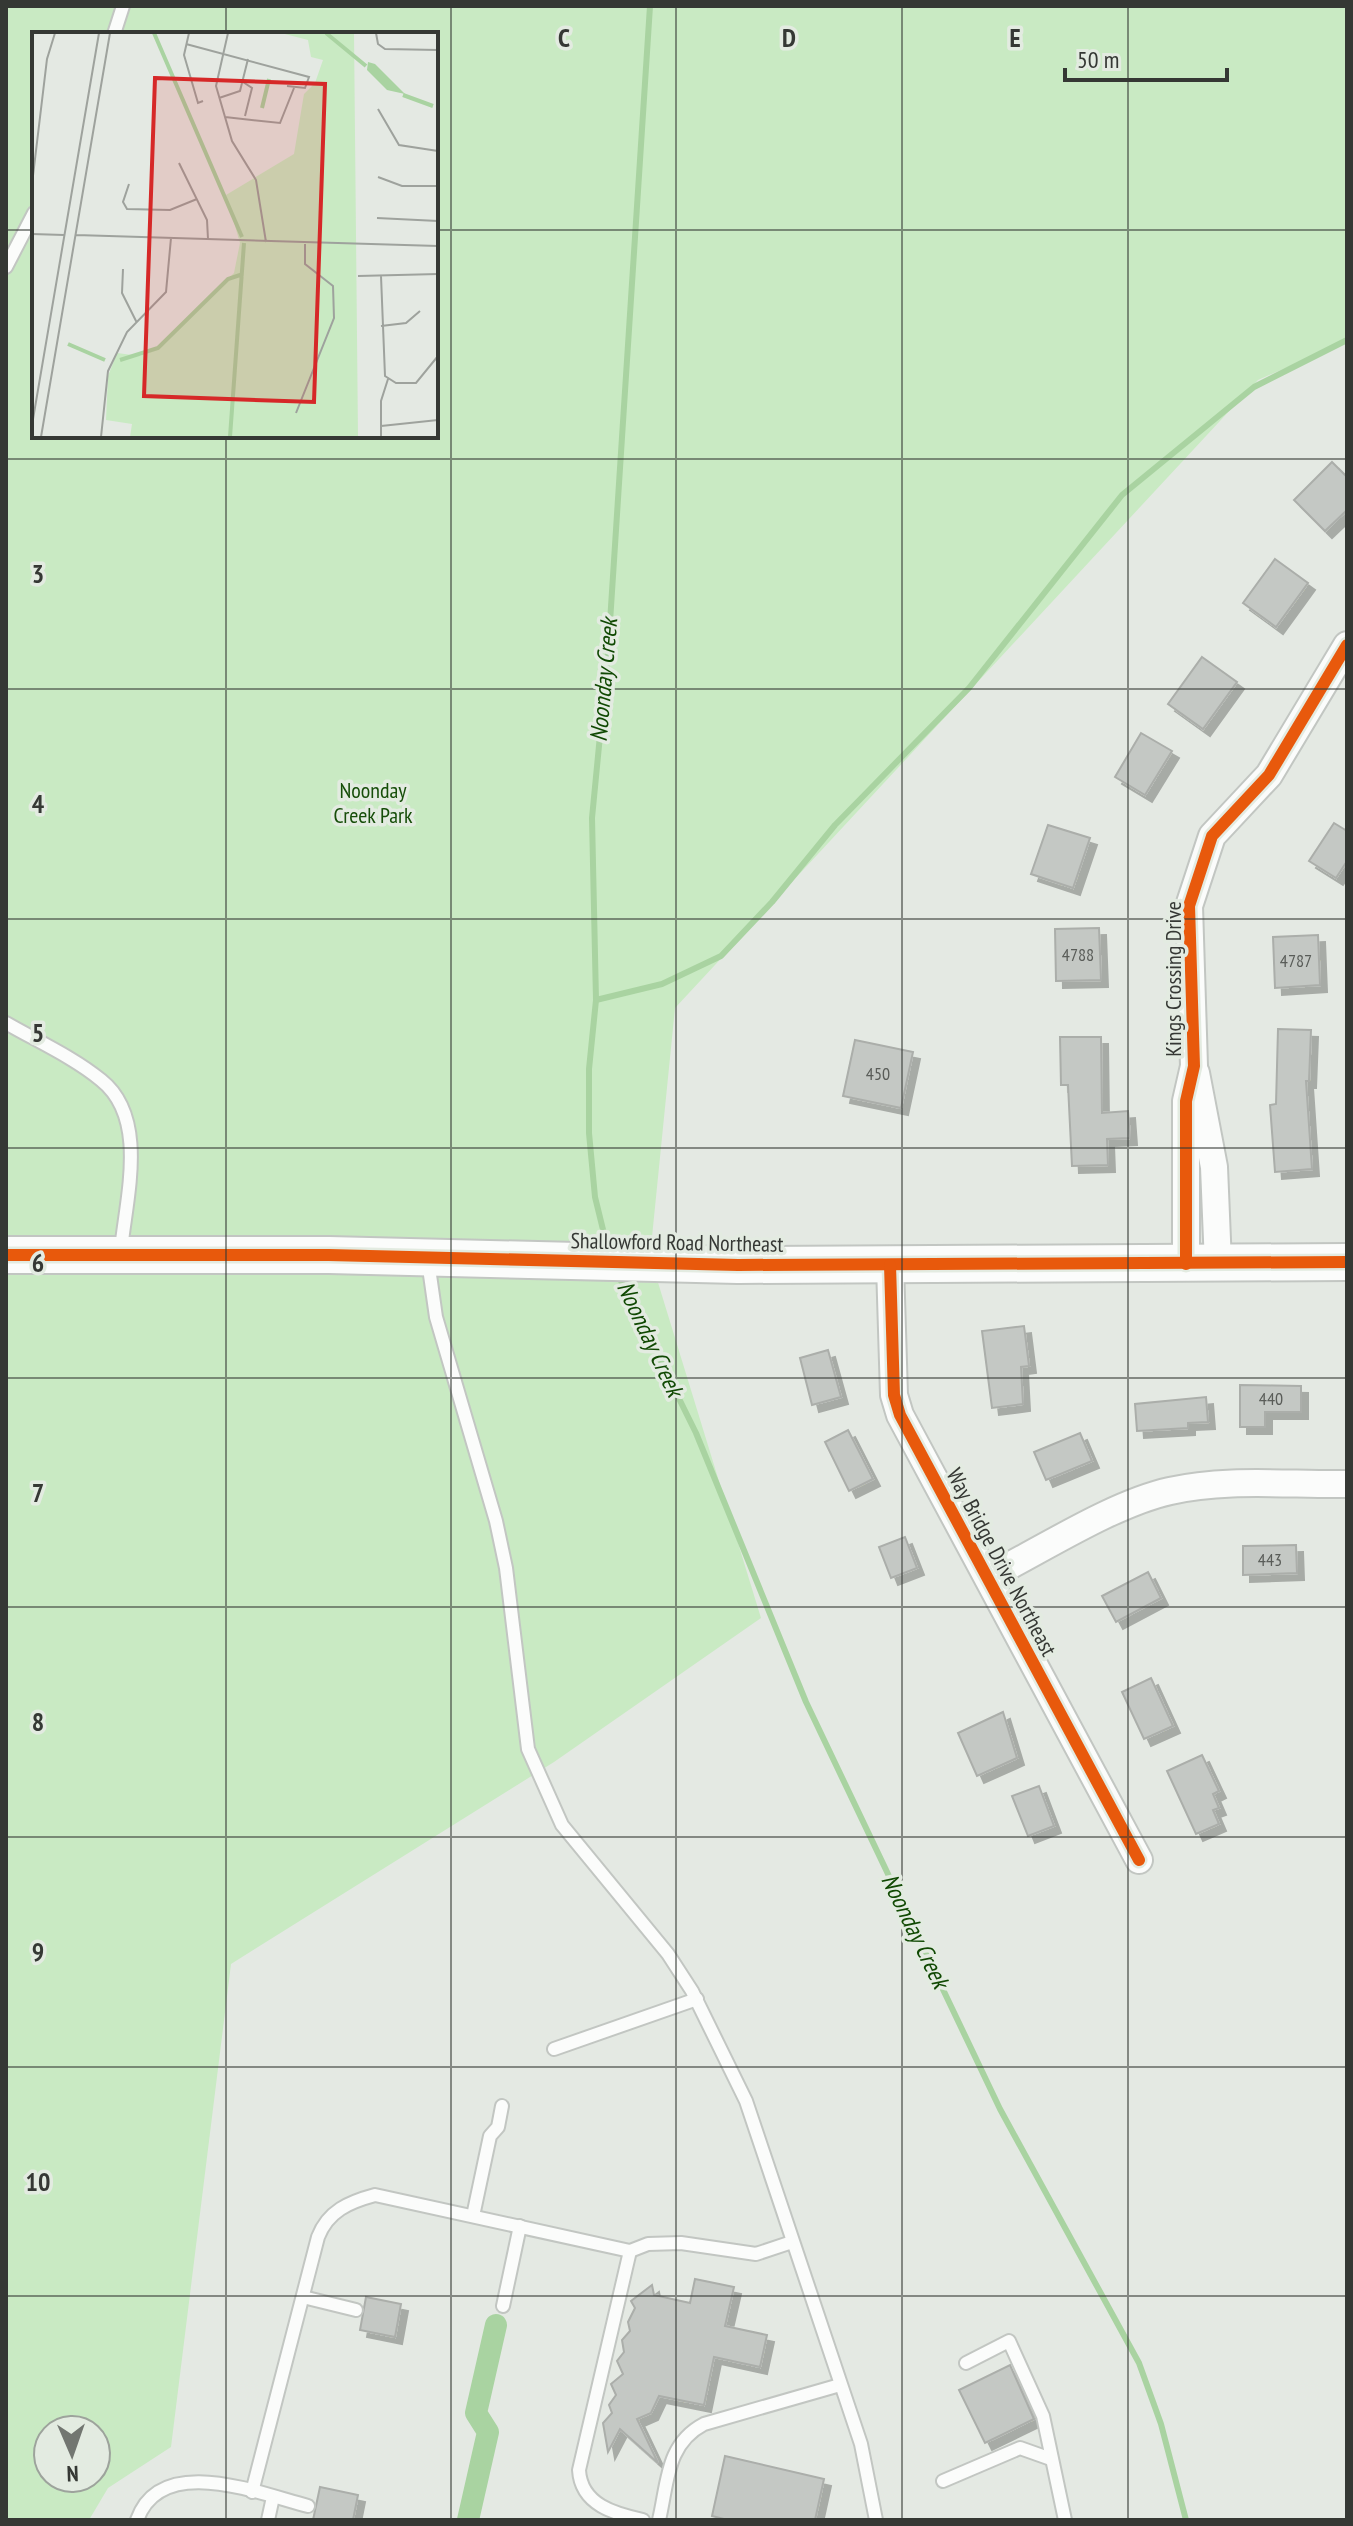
<svg xmlns="http://www.w3.org/2000/svg" width="1353" height="2526" viewBox="0 0 1353 2526" font-family="'PT Sans Narrow',sans-serif">
	<defs>
		<filter id="shadow"><feDropShadow dx="7" dy="7" stdDeviation="0" flood-color="#0004"/></filter>
	</defs>
	<rect width="100%" height="100%" fill="#e4e9e3"/>
	<!-- green -->
	<path fill="#c9eac3" fill-rule="evenodd" d="M 6,6 L 1347,6 L 1347,341 L 1258,380 L 675,1008 L 652,1237 L 630,1237 L 652,1263 L 761,1618 L 554,1762 L 231,1964 L 171,2447 L 108,2488 L 89,2520 L 6,2520 ZM 34,34 L 436,34 L 436,436 L 34,436 ZM 48,2430 L 96,2430 L 96,2478 L 48,2478 Z"/>
	<g fill="none" stroke-linecap="round" stroke-linejoin="round">
		<!-- stream -->
		<g stroke="#a9d3a1" stroke-width="6">
			<polyline points="596,1000 662,984 721,956 772,902 835,825 969,688 1122,495 1254,387 1347,340"/>
			<polyline points="608,1250 595,1197 589,1133 589,1069 596,1000 592,818 608,653 650,6"/>
			<polyline points="618,1275 696,1433 806,1702 1000,2109 1139,2363 1161,2424 1186,2520"/>
		</g>
		<!-- canal -->
		<polyline stroke="#a9d3a1" stroke-width="22" points="468,2520 488,2432 476,2413 496,2325"/>
	</g>
	<!-- building -->
	<g fill="#c4c8c4" stroke="#abaeaa" stroke-width="2" filter="url(#shadow)">
		<polygon points="1332,462 1347,477 1347,510 1325,531 1294,500"/>
		<polygon points="1275,559 1308,583 1276,627 1243,603"/>
		<polygon points="1202,657 1237,682 1203,729 1168,704"/>
		<polygon points="1141,733 1172,751 1145,795 1115,777"/>
		<polygon points="1334,823 1347,831 1347,861 1336,878 1309,861"/>
		<polygon points="1048,825 1090,838 1073,888 1031,874"/>
		<polygon points="1099,928 1101,980 1056,981 1055,929"/>
		<polygon points="1318,935 1320,985 1275,988 1273,937"/>
		<polygon points="1278,1029 1311,1030 1309,1081 1306,1081 1312,1169 1275,1172 1270,1105 1276,1104"/>
		<polygon points="1060,1037 1101,1037 1102,1113 1128,1111 1130,1138 1107,1139 1108,1165 1072,1166 1068,1085 1061,1085"/>
		<polygon points="855,1040 913,1052 901,1108 843,1096"/>
		<polygon points="1024,1326 1029,1366 1021,1367 1023,1404 992,1408 982,1331"/>
		<polygon points="828,1350 841,1397 812,1405 800,1358"/>
		<polygon points="1240,1385 1301,1386 1301,1412 1265,1412 1265,1427 1240,1427"/>
		<polygon points="1206,1397 1208,1422 1188,1423 1188,1428 1137,1431 1135,1404"/>
		<polygon points="848,1430 873,1479 849,1491 825,1442"/>
		<polygon points="1080,1433 1092,1461 1046,1480 1034,1452"/>
		<polygon points="905,1537 917,1568 891,1578 879,1547"/>
		<polygon points="1296,1545 1297,1573 1243,1575 1243,1546"/>
		<polygon points="1148,1572 1161,1598 1116,1622 1102,1596"/>
		<polygon points="1151,1678 1173,1726 1144,1739 1122,1692"/>
		<polygon points="1003,1712 1017,1758 977,1776 958,1733"/>
		<polygon points="1202,1755 1219,1791 1213,1794 1219,1808 1213,1810 1219,1824 1196,1834 1167,1771"/>
		<polygon points="1039,1786 1054,1826 1028,1836 1012,1796"/>
		<polygon points="695,2279 734,2287 725,2326 767,2335 760,2367 714,2357 704,2405 659,2396 651,2413 637,2419 658,2463 620,2429 608,2452 603,2423 612,2413 609,2405 616,2395 611,2384 623,2374 617,2361 624,2352 622,2340 630,2331 628,2322 635,2308 631,2301 652,2285 654,2295 690,2303"/>
		<polygon points="366,2297 401,2304 395,2337 360,2330"/>
		<polygon points="1010,2365 1034,2419 985,2443 959,2390"/>
		<polygon points="725,2456 824,2479 815,2520 728,2520 712,2516"/>
		<polygon points="320,2487 358,2495 353,2520 313,2520"/>
	</g>
	<g fill="none" stroke-linecap="round" stroke-linejoin="round">
		<defs>
			<g id="lane">
				<polyline points="114,34 123,6"/>
				<polyline points="6,267 34,213"/>
				<path d="M 6,1023 C 37,1041 73,1057 101,1080 C 149,1118 126,1198 121,1250"/>
				<polyline points="428,1261 436,1317 496,1521 506,1568 528,1749 562,1825 668,1954 692,1991 746,2101 861,2444 876,2520"/>
				<polyline points="554,2049 697,1999"/>
				<polyline points="473,2216 490,2136 498,2127 502,2106"/>
				<path d="M 630,2251 L 579,2470 C 581,2505 615,2514 643,2520"/>
				<polyline points="303,2297 356,2310"/>
				<polyline points="503,2306 520,2226"/>
				<polyline points="966,2363 1009,2341 1043,2416 1065,2520"/>
				<polyline points="943,2481 1020,2448 1051,2459"/>
				<path d="M 252,2492 L 318,2237 C 328,2211 349,2202 375,2195 L 630,2251 L 648,2244 L 681,2243 L 756,2254 L 792,2242"/>
				<path d="M 137,2520 C 161,2452 260,2494 308,2506"/>
				<polyline points="268,2520 273,2497"/>
				<path d="M 659,2520 C 668,2482 666,2444 704,2424 L 840,2385"/>
			</g>
			<g id="street">
				<polyline points="1196,1073 1214,1167 1218,1264"/>
				<polyline points="1186,1264 1186,1101 1194,1066 1189,906 1212,836 1269,775 1347,645"/>
				<polyline points="890,1265 894,1395 900,1415 1139,1860"/>
				<path d="M 988,1577 C 1042,1550 1112,1504 1170,1491 C 1226,1478 1289,1485 1347,1484"/>
			</g>
			<polyline id="secondary" points="6,1255 329,1255 738,1265 1347,1262"/>
		</defs>
		<!-- lane casing -->
		<use href="#lane" stroke="#c2c6c2" stroke-width="16"/>
		<!-- street casing -->
		<use href="#street" stroke="#c2c6c2" stroke-width="30"/>
		<!-- secondary casing -->
		<use href="#secondary" stroke="#c2c6c2" stroke-width="40"/>
		<!-- lane -->
		<use href="#lane" stroke="#fbfcfb" stroke-width="12"/>
		<!-- street -->
		<use href="#street" stroke="#fbfcfb" stroke-width="26"/>
		<!-- secondary -->
		<use href="#secondary" stroke="#fbfcfb" stroke-width="36"/>
		<defs>
			<g id="cycleway">
				<polyline points="6,1255 329,1255 738,1265 1347,1262"/>
				<polyline points="1186,1264 1186,1101 1194,1066 1189,906 1212,836 1269,775 1347,645"/>
				<polyline points="890,1265 894,1395 900,1415 1139,1860"/>
			</g>
		</defs>
		<!-- cycleway casing -->
		<use href="#cycleway" stroke="#e3ebe1" stroke-width="17"/>
		<!-- cycleway -->
		<use href="#cycleway" stroke="#e8590c" stroke-width="12"/>
	</g>
	<!-- grid -->
	<path fill="none" stroke="#353834" stroke-width="2" stroke-opacity="0.55" d="M 226,6 L 226,34M 451,6 L 451,2520M 676,6 L 676,2520M 902,6 L 902,2520M 1128,6 L 1128,2520M 6,230 L 34,230M 436,230 L 1347,230M 226,436 L 226,2520M 6,459 L 1347,459M 6,689 L 1347,689M 6,919 L 1347,919M 6,1148 L 1347,1148M 6,1378 L 1347,1378M 6,1607 L 1347,1607M 6,1837 L 1347,1837M 6,2067 L 1347,2067M 6,2296 L 1347,2296"/>
	<g text-anchor="middle" stroke-width="7" stroke-linejoin="round" paint-order="stroke">
		<!-- number labels -->
		<g font-size="18" fill="#595c58">
			<text x="1078" y="961">4788</text>
			<text x="1296" y="967">4787</text>
			<text x="878" y="1080">450</text>
			<text x="1271" y="1405">440</text>
			<text x="1270" y="1566">443</text>
		</g>
		<!-- park labels -->
		<g font-size="22" fill="#164e09" stroke="#e3ebe1">
			<text x="373" y="798">Noonday<tspan x="373" dy="25">Creek Park</tspan></text>
		</g>
		<!-- street labels -->
		<g font-size="22" fill="#353834" stroke="#e3ebe1">
			<text transform="translate(1173 979) rotate(-90)" y="8">Kings Crossing Drive</text>
			<text transform="translate(677 1242) rotate(1)" y="8">Shallowford Road Northeast</text>
			<text transform="translate(1002 1562) rotate(62)" y="8">Way Bridge Drive Northeast</text>
		</g>
		<!-- water labels -->
		<g font-size="24" font-style="italic" fill="#104903" stroke="#e3ebe1">
			<text transform="translate(604 680) rotate(-85)" y="8">Noonday Creek</text>
			<text transform="translate(650 1339) rotate(65)" y="8">Noonday Creek</text>
			<text transform="translate(915 1931) rotate(64)" y="8">Noonday Creek</text>
		</g>
	</g>
	<!-- overview -->
	<g transform="translate(32 32)">
		<rect width="406" height="406" fill="#e4e9e3"/>
		<path d="M 249,1 L 322,1 L 326,405 L 98,405 L 100,392 L 74,388 L 76,344 L 85,321 L 108,324 L 126,317 L 202,241 L 208,211 L 194,163 L 262,122 L 272,62 L 283,51 L 291,28 L 279,25 L 276,8 Z" fill="#c9eac3"/>
		<path d="M 336,30 L 343,32 L 373,62 L 355,58 L 335,38 Z" fill="#a9d3a1"/>
		<path fill="none" stroke="#a9d3a1" stroke-width="4" d="M 122,1 L 210,205M 294,1 L 334,34M 371,63 L 401,74M 230,76 L 237,47M 36,312 L 73,328M 88,328 L 126,316 L 196,247 L 211,242M 198,405 L 212,211"/>
		<path fill="none" stroke="#9ea29d" stroke-width="2" d="M 157,1 L 152,23 L 166,71 L 171,69M 196,1 L 184,54 L 200,109 L 224,148 L 234,210M 344,1 L 346,12 L 353,17 L 406,18M 154,12 L 277,45 L 273,56 L 255,54M 211,50 L 220,56 L 213,84M 187,66 L 208,59 L 216,27M 346,77 L 367,113 L 406,119M 193,85 L 248,91 L 262,56M 405,119 L 406,70M 147,131 L 175,188 L 176,207M 346,145 L 370,154 L 406,154M 0,152 L 15,27 L 23,1M 97,152 L 91,170 L 95,177 L 138,178 L 165,167M 345,186 L 406,189M 0,202 L 32,203M 44,203 L 406,214M 91,237 L 90,261 L 105,291M 326,244 L 406,242M 349,244 L 353,344 L 364,351 L 384,351 L 406,324M 349,294 L 374,291 L 388,279M 264,381 L 302,286 L 301,254 L 273,232 L 273,212M 0,393 L 67,1M 349,394 L 406,388M 9,405 L 78,1M 69,405 L 76,339 L 95,300 L 134,260 L 139,206M 349,405 L 349,369 L 356,347"/>
		<path fill="#d62828" fill-opacity="0.15" stroke="#d62828" stroke-width="4" d="M 123,46 L 293,52 L 282,370 L 112,364 Z"/>
		<rect width="406" height="406" fill="none" stroke="#353834" stroke-width="4"/>
	</g>
	<g font-size="26" text-anchor="middle" font-weight="bold" fill="#353834" stroke="#e3ebe1" stroke-width="7" stroke-linejoin="round" paint-order="stroke">
		<text x="564" y="47">C</text>
		<text x="789" y="47">D</text>
		<text x="1015" y="47">E</text>
		<text x="38" y="583">3</text>
		<text x="38" y="813">4</text>
		<text x="38" y="1042">5</text>
		<text x="38" y="1272">6</text>
		<text x="38" y="1502">7</text>
		<text x="38" y="1731">8</text>
		<text x="38" y="1961">9</text>
		<text x="38" y="2191">10</text>
	</g>
	<!-- border -->
	<rect width="1353" height="2526" fill="none" stroke="#353834" stroke-width="16"/>
	<!-- north arrow -->
	<g transform="translate(72 2454) rotate(178)"><circle r="38" fill="#e3ebe1" stroke="#9da39c" stroke-width="2"/>
	<path d="M0-6L14 30L0 20L-14 30Z" fill="#727671"/>
	<text y="-12" font-size="22" font-weight="bold" text-anchor="middle" fill="#353834">N</text>
	</g>
	<!-- scale -->
	<path d="M1065 68v12h162v-12" fill="none" stroke="#353834" stroke-width="4"/>
	<text x="1077" y="68" font-size="24" fill="#353834" stroke="#e3ebe1" stroke-width="6" paint-order="stroke">50 m</text>
</svg>
